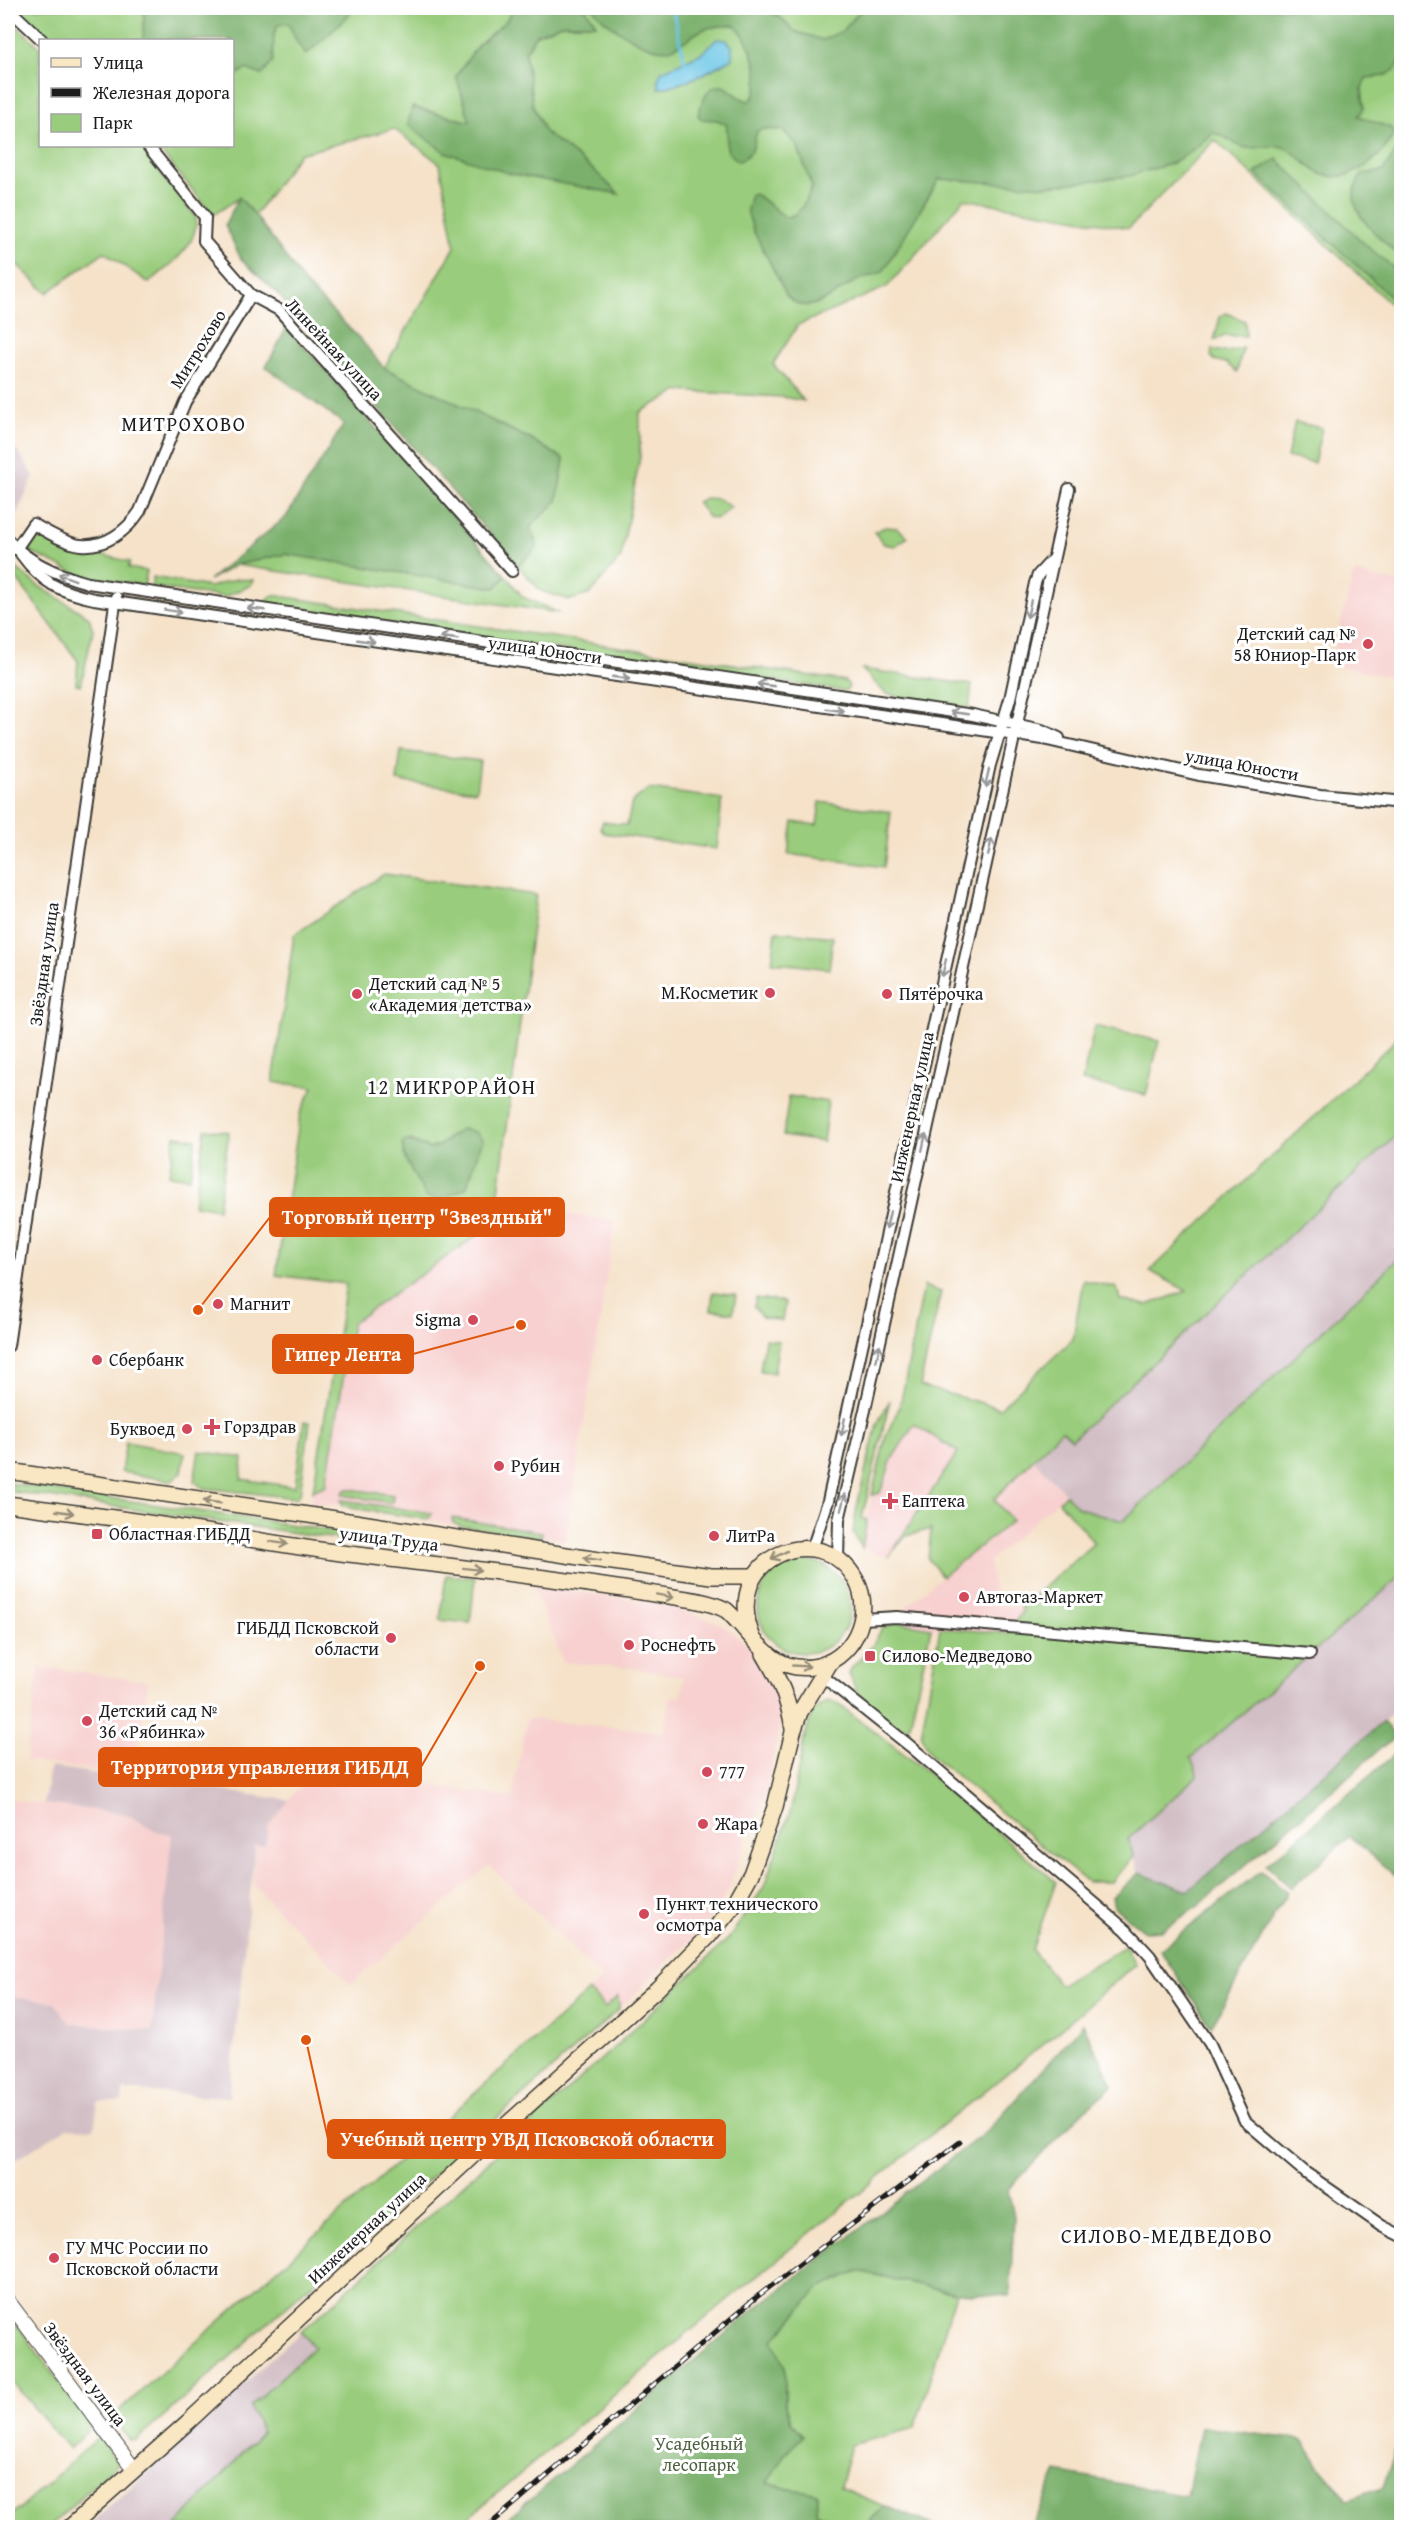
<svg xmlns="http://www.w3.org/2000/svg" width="1409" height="2535" viewBox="0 0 1409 2535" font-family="'Gentium Book Plus',serif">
	<rect width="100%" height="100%" fill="#fff"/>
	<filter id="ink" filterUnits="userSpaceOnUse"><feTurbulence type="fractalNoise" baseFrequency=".0167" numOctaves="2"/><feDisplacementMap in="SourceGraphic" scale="12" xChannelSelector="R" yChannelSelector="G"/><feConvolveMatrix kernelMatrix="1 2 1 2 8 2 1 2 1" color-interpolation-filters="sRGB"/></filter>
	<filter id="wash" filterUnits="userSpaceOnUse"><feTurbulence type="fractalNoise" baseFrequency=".008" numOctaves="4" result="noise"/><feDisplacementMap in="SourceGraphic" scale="24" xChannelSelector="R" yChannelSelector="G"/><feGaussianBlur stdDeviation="1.35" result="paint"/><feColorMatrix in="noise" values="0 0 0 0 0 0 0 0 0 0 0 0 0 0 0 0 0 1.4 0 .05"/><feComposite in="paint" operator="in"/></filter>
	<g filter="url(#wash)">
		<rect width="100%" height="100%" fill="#f5e2c9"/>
		<!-- built -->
		<g fill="#f7d0cf">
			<polygon points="1354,573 1401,583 1401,679 1330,664"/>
			<polygon points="498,1204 615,1221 566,1540 461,1526 343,1505 311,1504 346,1284 376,1306 495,1223"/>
			<polygon points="914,1424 958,1452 888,1557 862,1548 872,1495 880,1493 892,1459"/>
			<polygon points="1034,1460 1065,1494 989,1561 996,1605 1020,1608 1023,1610 1008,1633 931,1628 906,1624 907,1606 942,1576 1012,1521 994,1499"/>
			<polygon points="533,1585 667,1605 723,1625 751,1648 765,1667 782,1715 764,1800 747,1836 726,1895 707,1923 619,2009 618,1996 605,2008 589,1991 602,1978 489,1865 351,1984 253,1885 255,1844 265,1844 268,1827 304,1780 310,1749 392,1760 389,1779 512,1798 527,1719 665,1732 670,1696 682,1697 684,1677 640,1669 563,1662"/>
			<polygon points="39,1667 148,1681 135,1776 26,1761"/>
			<polygon points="8,1800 126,1814 156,1831 172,1834 152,2031 70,2023 54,2002 8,1996"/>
		</g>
		<!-- industrial -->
		<g fill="#d2bec5">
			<polygon points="8,443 19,453 34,476 14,520 8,514"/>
			<polygon points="1401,1131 1401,1256 1123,1521 1079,1508 1034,1460 1063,1430 1072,1439 1108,1407"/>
			<polygon points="1401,1576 1401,1706 1188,1891 1139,1873 1128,1839 1197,1775 1191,1758"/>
			<polygon points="50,1767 289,1800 268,1827 265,1845 255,1845 229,2097 123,2090 122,2102 98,2102 94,2129 66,2128 8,2164 8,1996 54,2002 70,2023 152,2031 172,1834 156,1831 126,1814 44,1804"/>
			<polygon points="301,2332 314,2347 250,2407 262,2432 175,2527 86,2528"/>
		</g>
		<!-- green -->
		<g fill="#99cc7c" stroke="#5a744c" stroke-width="1.5" fill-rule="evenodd">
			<path d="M 13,8 L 514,8 L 506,21 L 478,45 L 471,122 L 413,107 L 408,125 L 596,172 L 545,132 L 533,106 L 525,53 L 536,34 L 562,24 L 596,24 L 585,8 L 1401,8 L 1401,314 L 1215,140 L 1129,228 L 964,199 L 887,287 L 798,325 L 773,364 L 804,401 L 782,397 L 679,391 L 640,412 L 640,457 L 621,557 L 590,594 L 570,600 L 541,591 L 518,566 L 537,547 L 530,527 L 557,501 L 564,459 L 530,439 L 384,368 L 455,247 L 440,164 L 394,129 L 299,154 L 255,215 L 239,198 L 213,215 L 156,146 L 232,146 L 232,40 L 51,40 ZM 702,53 L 732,58 C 710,71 685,86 659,88 L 685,62 Z"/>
			<path d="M 8,18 L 40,47 L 40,146 L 140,146 L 196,217 C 198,248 170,264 149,283 L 104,252 L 47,293 L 8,256 Z"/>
			<polygon points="1226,313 1245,321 1246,336 1225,336 1214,340 1220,317"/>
			<polygon points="1243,348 1237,372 1226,363 1214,360 1211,356 1212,350 1228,352"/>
			<polygon points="1295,422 1322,428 1314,463 1287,457"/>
			<polygon points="706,498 718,499 731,507 717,519 708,517 697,502"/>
			<polygon points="885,527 897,528 908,537 895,546 884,544 874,532"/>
			<polygon points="37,532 79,549 130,562 128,568 147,571 144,586 78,575 33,553 27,548 30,539"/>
			<polygon points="285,554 495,588 506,576 523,597 559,613 236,565"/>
			<polygon points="15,567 37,585 89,617 93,630 81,685 76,684 78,661 10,570"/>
			<polygon points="153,577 210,587 236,579 253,580 251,585 225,597 151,587"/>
			<polygon points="273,595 845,681 849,686 847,690 842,691 271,606 266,600"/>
			<polygon points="862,669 972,685 969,708 899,697 885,693"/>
			<polygon points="401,751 480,761 476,791 397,781"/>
			<polygon points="649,789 722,799 717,849 604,833 600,828 603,822 627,825 632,802"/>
			<polygon points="820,802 891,812 884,867 788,854 793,822 817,825"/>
			<path d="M 384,874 L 536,895 L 495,1223 L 352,1323 L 326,1485 L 313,1491 L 346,1284 L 276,1275 L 300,1114 L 313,1087 L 273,1082 L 294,935 ZM 452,1134 L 483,1140 C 475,1156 473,1171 466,1188 L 442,1198 L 432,1199 L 411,1140 L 430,1149 L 440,1145 Z"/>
			<polygon points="776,931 833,937 829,969 772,962"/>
			<polygon points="1095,1026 1159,1041 1146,1095 1082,1081"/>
			<polygon points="1401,1035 1401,1131 1072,1439 1062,1430 994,1499 1012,1521 942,1576 928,1559 931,1529 906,1536 888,1557 958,1452 914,1424 892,1459 880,1493 872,1495 886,1435 900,1406 924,1286 941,1292 920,1386 1000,1408 1073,1339 1083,1280 1117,1288 1120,1300 1147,1305 1187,1291 1150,1271"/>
			<polygon points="789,1096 828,1102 823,1142 783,1136"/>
			<polygon points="205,1129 229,1132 218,1209 194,1205"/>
			<polygon points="175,1136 196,1139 190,1178 169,1175"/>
			<polygon points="1401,1256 1401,1576 1191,1758 1198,1775 1128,1839 1134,1857 1111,1882 1087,1882 931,1755 921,1736 940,1628 1008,1633 1023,1610 1020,1608 1094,1543 1059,1501 1065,1494 1079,1508 1123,1521"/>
			<polygon points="713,1292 736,1295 733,1313 711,1310"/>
			<polygon points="756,1298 785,1302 782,1321 762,1317 754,1307"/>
			<polygon points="765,1339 779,1341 774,1373 760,1371"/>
			<polygon points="890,1400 862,1518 867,1520 862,1548 853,1532 857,1506 877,1424"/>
			<polygon points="304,1421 310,1422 300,1494 296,1498 203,1488 194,1481 199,1451 243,1458 241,1479 295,1487"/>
			<polygon points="126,1442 185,1453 182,1472 172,1481 121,1472"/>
			<polygon points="8,1483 435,1546 436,1549 433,1553 8,1491"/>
			<polygon points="349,1489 393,1495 392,1503 342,1495 345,1490"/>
			<polygon points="341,1500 432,1513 430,1518 427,1519 351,1508 343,1505"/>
			<polygon points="452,1518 542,1532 541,1537 537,1537 461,1526 453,1523"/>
			<circle cx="804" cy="1607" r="46"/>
			<polygon points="446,1575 475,1578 470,1623 440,1620"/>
			<polygon points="898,1622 931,1628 910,1725 901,1731 860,1699 849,1673 852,1667 873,1645 882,1628"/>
			<polygon points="828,1701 837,1703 920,1766 1056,1882 1032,1950 1060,1985 1125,1946 1135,1964 1055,2034 731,2297 457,2527 175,2527 262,2432 250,2407 314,2347 301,2332 619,2043 729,1938 764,1887 791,1809 804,1739 812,1714 818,1707"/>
			<polygon points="589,1991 605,2008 618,1996 619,2009 137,2440 131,2441 111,2418"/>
			<polygon points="858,2271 956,2293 915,2428 851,2445 840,2487 884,2506 866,2527 845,2527 816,2512 817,2493 789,2489 766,2483 784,2455 802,2436 791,2422 785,2402 785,2367 772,2341 819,2288"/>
			<polygon points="14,2321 92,2426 69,2449 8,2377 8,2327"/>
			<polygon points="99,2437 118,2463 49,2527 8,2527 8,2519"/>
		</g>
		<!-- forest -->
		<g fill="#7ab06c" stroke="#4b6644" stroke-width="1.5">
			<polygon points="149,8 354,8 346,18 306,55 297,42 288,23 278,25 274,34 273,62 262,75 246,69 233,77 232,40 143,40 144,12"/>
			<polygon points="514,8 585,8 596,24 562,24 536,34 525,53 533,106 545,132 596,172 619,194 511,174 445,152 408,125 412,107 470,122 456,76 478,45 506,21"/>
			<path d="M 593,8 L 764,8 L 780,17 L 794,31 L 823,40 L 842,31 L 863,8 L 1401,8 C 1402,24 1408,60 1393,71 C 1386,77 1375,77 1366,78 L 1362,88 L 1364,109 L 1358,116 L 1391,128 L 1394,132 C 1386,157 1347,186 1321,174 C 1307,168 1298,152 1283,147 C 1270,143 1256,151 1242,147 C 1232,143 1224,134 1213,133 L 1189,153 L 1170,164 L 1129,176 L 1047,186 L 939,179 L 884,270 C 876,277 867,275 858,280 C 836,290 810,321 787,296 L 753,230 L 747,210 L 751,194 L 757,195 L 785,217 C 801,217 806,199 812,187 L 797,145 L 782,130 L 762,129 L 757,131 L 752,151 L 740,161 C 718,150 731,142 726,124 L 717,120 L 701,119 L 698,115 C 701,104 709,80 725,87 C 734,91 740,101 750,101 C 768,86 750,36 734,25 C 724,26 711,26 702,30 C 690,36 681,46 669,49 C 650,54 603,24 593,8 Z"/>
			<path d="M 1397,150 L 1401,150 L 1401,257 C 1379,236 1335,206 1363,174 L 1383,171 Z"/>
			<polygon points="1277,159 1367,246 1401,274 1401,306 1255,173"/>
			<polygon points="239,197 255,215 306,285 361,340 384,368 530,439 564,459 557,501 530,527 537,547 518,566 276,292 241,259 225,225"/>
			<polygon points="287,327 506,576 495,588 285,554 236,565 209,580 286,517 344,424 266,367"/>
			<path d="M 461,1129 L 476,1132 L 483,1140 C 475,1157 473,1171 466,1188 C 453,1193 440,1202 426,1197 L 405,1159 L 402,1144 L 406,1140 L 430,1149 L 440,1145 Z"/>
			<polygon points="1383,1722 1395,1736 1197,1907 1162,1930 1144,1931 1114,1907 1112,1897 1139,1873 1188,1891"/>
			<polygon points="1401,1749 1401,1881 1350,1836 1291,1888 1266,1865"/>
			<polygon points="1261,1871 1287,1892 1211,2027 1160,1950"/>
			<polygon points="1083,2024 1113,2085 1082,2113 1008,2190 1014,2216 1010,2296 956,2293 858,2271 819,2288 773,2341 785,2367 785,2402 791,2422 803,2436 784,2455 767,2483 789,2489 817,2493 816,2512 845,2527 498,2527 752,2311 987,2131"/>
			<polygon points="1201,2427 1303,2440 1320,2467 1347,2499 1383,2487 1401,2434 1401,2527 1031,2527 1057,2472 1187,2496"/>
			<polygon points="884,2506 939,2527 866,2527"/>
		</g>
		<!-- water -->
		<path fill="#68c5e6" stroke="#427081" stroke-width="1.5" d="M 717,39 L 726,40 L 732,46 L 732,58 C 710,71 685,85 659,88 L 658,79 L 662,71 L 702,53 Z"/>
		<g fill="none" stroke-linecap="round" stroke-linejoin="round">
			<!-- stream -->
			<polyline stroke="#68c5e6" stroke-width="3" points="672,8 685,62"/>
		</g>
	</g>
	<g filter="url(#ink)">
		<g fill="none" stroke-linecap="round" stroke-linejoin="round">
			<defs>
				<g id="minor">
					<polyline points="8,8 42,40"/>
					<polyline points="148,146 205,217 204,241 251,295 279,310 512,571"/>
					<path d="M 8,540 C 29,563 58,575 88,583 L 973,715 L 1042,730 L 1059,738"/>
					<path d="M 16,549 L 33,524 C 46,531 66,544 81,545 C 106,547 127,531 140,511 L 185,402 L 251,295"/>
					<path d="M 21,554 C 42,583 60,592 94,599 L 1043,739 L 1199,775 L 1320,795 L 1402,803"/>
					<polyline points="8,1346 116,597"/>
					<polyline points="812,1549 828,1501 990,765 1010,699 1035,583 1038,575 1052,560"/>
					<polyline points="838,1560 839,1520 865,1410 1069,489"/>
					<polyline points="862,1619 897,1617 1310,1654"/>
					<polyline points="821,1675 910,1746 1126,1930 1150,1956 1210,2044 1245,2121 1306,2173 1382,2226 1402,2236"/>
				</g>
				<polyline id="tertiary" points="8,2301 134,2469"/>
				<g id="secondary">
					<polyline points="8,1471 329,1518 592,1559 711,1576 754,1576"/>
					<path d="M 8,1504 C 58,1511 110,1517 161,1525 C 221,1534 281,1545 341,1553 C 444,1566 546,1576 648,1593 C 670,1597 705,1599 726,1610 C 730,1613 734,1618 738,1622 C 759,1645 777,1672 812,1667 C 852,1662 875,1615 856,1580 C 821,1516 719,1557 753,1638"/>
					<path d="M 764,1654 C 779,1679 789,1700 793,1729"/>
					<polyline points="69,2528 188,2422 483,2146 657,1989 708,1937 732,1908 751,1874 775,1807 793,1732 800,1712 831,1661"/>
				</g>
			</defs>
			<!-- minor casing -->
			<use href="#minor" stroke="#3d3a36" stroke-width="14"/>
			<!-- tertiary casing -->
			<use href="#tertiary" stroke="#3d3a36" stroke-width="16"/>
			<!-- secondary casing -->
			<use href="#secondary" stroke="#3d3a36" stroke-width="18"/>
			<!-- minor -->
			<use href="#minor" stroke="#fff" stroke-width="10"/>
			<!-- tertiary -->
			<use href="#tertiary" stroke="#fff" stroke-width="14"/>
			<!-- secondary -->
			<use href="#secondary" stroke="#f9e7c3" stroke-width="15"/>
			<defs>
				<polyline id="rail" points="486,2528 754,2299 960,2142"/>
			</defs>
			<!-- rail casing -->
			<use href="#rail" stroke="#1c1c1c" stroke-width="5"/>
			<!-- rail -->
			<use href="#rail" stroke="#fff" stroke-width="3" stroke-dasharray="9" stroke-linecap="butt"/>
		</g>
		<!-- one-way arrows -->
		<defs><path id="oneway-shaft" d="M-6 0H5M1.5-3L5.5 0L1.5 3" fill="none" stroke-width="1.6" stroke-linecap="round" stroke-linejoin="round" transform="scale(1.5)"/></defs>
		<g stroke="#999">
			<use href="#oneway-shaft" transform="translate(67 577) rotate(-159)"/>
			<use href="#oneway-shaft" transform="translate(256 609) rotate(-172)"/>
			<use href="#oneway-shaft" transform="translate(1029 609) rotate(102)"/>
			<use href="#oneway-shaft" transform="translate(173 611) rotate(9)"/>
			<use href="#oneway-shaft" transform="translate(449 638) rotate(-172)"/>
			<use href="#oneway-shaft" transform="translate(366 641) rotate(8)"/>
			<use href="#oneway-shaft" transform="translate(621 678) rotate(8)"/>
			<use href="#oneway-shaft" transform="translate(766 685) rotate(-172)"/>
			<use href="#oneway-shaft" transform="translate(835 710) rotate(8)"/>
			<use href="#oneway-shaft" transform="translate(959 713) rotate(-172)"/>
			<use href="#oneway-shaft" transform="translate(987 778) rotate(103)"/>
			<use href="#oneway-shaft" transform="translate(990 847) rotate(-78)"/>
			<use href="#oneway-shaft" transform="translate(944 968) rotate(103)"/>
			<use href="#oneway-shaft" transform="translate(924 1142) rotate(-78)"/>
			<use href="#oneway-shaft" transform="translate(888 1220) rotate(103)"/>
			<use href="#oneway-shaft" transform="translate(878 1353) rotate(-78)"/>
			<use href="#oneway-shaft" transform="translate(843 1427) rotate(102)"/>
			<use href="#oneway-shaft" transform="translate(843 1502) rotate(-76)"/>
		</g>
		<g stroke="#968c78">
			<use href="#oneway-shaft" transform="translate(212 1502) rotate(-172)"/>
			<use href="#oneway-shaft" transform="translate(65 1512) rotate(8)"/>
			<use href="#oneway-shaft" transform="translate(279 1543) rotate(9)"/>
			<use href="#oneway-shaft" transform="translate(779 1555) rotate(154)"/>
			<use href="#oneway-shaft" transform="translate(592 1559) rotate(-171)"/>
			<use href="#oneway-shaft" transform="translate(472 1569) rotate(7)"/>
			<use href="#oneway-shaft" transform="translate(665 1596) rotate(10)"/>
			<use href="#oneway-shaft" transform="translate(801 1666) rotate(3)"/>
		</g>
	</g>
	<!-- markers -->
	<g fill="#d1495b" stroke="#fff" stroke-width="2">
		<circle cx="1368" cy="644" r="6"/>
		<circle cx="770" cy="993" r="6"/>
		<circle cx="357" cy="994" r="6"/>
		<circle cx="887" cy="994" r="6"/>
		<circle cx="218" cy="1304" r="6"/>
		<circle cx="473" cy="1320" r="6"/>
		<circle cx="97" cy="1360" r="6"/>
		<path d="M209 1418h6v6h6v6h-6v6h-6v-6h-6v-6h6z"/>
		<circle cx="187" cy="1429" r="6"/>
		<circle cx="499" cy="1466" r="6"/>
		<path d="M887 1492h6v6h6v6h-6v6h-6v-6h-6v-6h6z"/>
		<rect x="91" y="1528" width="12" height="12" rx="3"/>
		<circle cx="714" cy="1536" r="6"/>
		<circle cx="964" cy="1597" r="6"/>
		<circle cx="391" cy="1638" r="6"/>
		<circle cx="629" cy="1645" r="6"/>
		<rect x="864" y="1650" width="12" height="12" rx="3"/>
		<circle cx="87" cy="1721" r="6"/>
		<circle cx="707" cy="1772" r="6"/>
		<circle cx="703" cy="1824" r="6"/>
		<circle cx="644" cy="1914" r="6"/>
		<circle cx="54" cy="2258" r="6"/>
	</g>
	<g text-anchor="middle" stroke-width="6" stroke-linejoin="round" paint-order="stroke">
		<!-- street labels -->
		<g font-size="18" fill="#1c1c1c" stroke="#fff">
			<text transform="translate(198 349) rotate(-58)" y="6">Митрохово</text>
			<text transform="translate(334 349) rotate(47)" y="6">Линейная улица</text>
			<text transform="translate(545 650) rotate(8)" y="6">улица Юности</text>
			<text transform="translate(1242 765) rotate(10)" y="6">улица Юности</text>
			<text transform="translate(44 964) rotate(-82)" y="6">Звёздная улица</text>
			<text transform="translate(912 1107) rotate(-78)" y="6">Инженерная улица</text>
			<text transform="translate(389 1539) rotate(7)" y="6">улица Труда</text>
			<text transform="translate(367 2228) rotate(-43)" y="6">Инженерная улица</text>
			<text transform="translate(85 2374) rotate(53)" y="6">Звёздная улица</text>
		</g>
		<!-- poi labels -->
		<g font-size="18" fill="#1c1c1c" stroke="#fff" text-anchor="start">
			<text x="1356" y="640" text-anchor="end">Детский сад №<tspan x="1356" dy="21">58 Юниор-Парк</tspan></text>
			<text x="369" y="990">Детский сад № 5<tspan x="369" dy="21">«Академия детства»</tspan></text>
			<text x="758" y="999" text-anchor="end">М.Косметик</text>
			<text x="899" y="1000">Пятёрочка</text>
			<text x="230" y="1310">Магнит</text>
			<text x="461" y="1326" text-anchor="end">Sigma</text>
			<text x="109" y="1366">Сбербанк</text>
			<text x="224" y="1433">Горздрав</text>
			<text x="175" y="1435" text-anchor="end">Буквоед</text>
			<text x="511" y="1472">Рубин</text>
			<text x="902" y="1507">Еаптека</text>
			<text x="109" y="1540">Областная ГИБДД</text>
			<text x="726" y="1542">ЛитРа</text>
			<text x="976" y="1603">Автогаз-Маркет</text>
			<text x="379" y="1634" text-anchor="end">ГИБДД Псковской<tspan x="379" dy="21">области</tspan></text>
			<text x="641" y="1651">Роснефть</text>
			<text x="882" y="1662">Силово-Медведово</text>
			<text x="99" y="1717">Детский сад №<tspan x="99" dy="21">36 «Рябинка»</tspan></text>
			<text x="719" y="1778">777</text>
			<text x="715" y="1830">Жара</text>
			<text x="656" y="1910">Пункт технического<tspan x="656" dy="21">осмотра</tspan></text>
			<text x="66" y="2254">ГУ МЧС России по<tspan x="66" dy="21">Псковской области</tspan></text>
		</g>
		<!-- park labels -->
		<g font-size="18" fill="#4e6242" stroke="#fff">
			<text x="699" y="2450">Усадебный<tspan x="699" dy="21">лесопарк</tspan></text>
		</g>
		<!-- neighbourhood labels -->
		<g font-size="20" letter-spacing="1.5" fill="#1c1c1c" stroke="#fff">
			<text x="184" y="431">МИТРОХОВО</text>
			<text x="452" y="1094">12 МИКРОРАЙОН</text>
			<text x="1167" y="2243">СИЛОВО-МЕДВЕДОВО</text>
		</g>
	</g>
	<!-- callouts -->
	<path fill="none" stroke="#de560d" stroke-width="2" d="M198 1310L270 1217M521 1325L413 1354M480 1666L421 1767M306 2040L328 2139"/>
	<g fill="#de560d" stroke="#fff" stroke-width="2">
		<circle cx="198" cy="1310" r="6"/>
		<circle cx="521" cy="1325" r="6"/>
		<circle cx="480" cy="1666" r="6"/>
		<circle cx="306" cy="2040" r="6"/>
	</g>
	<g fill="#de560d" stroke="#de560d" stroke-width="2">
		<rect x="270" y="1198" width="294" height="38" rx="6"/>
		<rect x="273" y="1335" width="140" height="38" rx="6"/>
		<rect x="99" y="1748" width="322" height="38" rx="6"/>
		<rect x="328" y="2120" width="397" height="38" rx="6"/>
	</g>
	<g font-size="20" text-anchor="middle" font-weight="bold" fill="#fff">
		<text x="417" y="1224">Торговый центр "Звездный"</text>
		<text x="343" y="1361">Гипер Лента</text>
		<text x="260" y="1774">Территория управления ГИБДД</text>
		<text x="527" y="2146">Учебный центр УВД Псковской области</text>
	</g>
	<!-- margin -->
	<rect width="1409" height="2535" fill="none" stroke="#fff" stroke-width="30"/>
	<!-- legend -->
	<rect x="39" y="39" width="195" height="108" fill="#ffffff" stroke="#a4a4a4" stroke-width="1.5"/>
	<rect x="51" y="58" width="30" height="9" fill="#f9e7c3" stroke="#a4a4a4" stroke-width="1.5"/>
	<text x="93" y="69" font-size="18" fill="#1c1c1c">Улица</text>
	<rect x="51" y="88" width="30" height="9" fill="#1c1c1c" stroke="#a4a4a4" stroke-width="1.5"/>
	<text x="93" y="99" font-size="18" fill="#1c1c1c">Железная дорога</text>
	<rect x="51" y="114" width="30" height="18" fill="#99cc7c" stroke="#a4a4a4" stroke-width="1.5"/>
	<text x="93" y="129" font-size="18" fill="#1c1c1c">Парк</text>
</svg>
